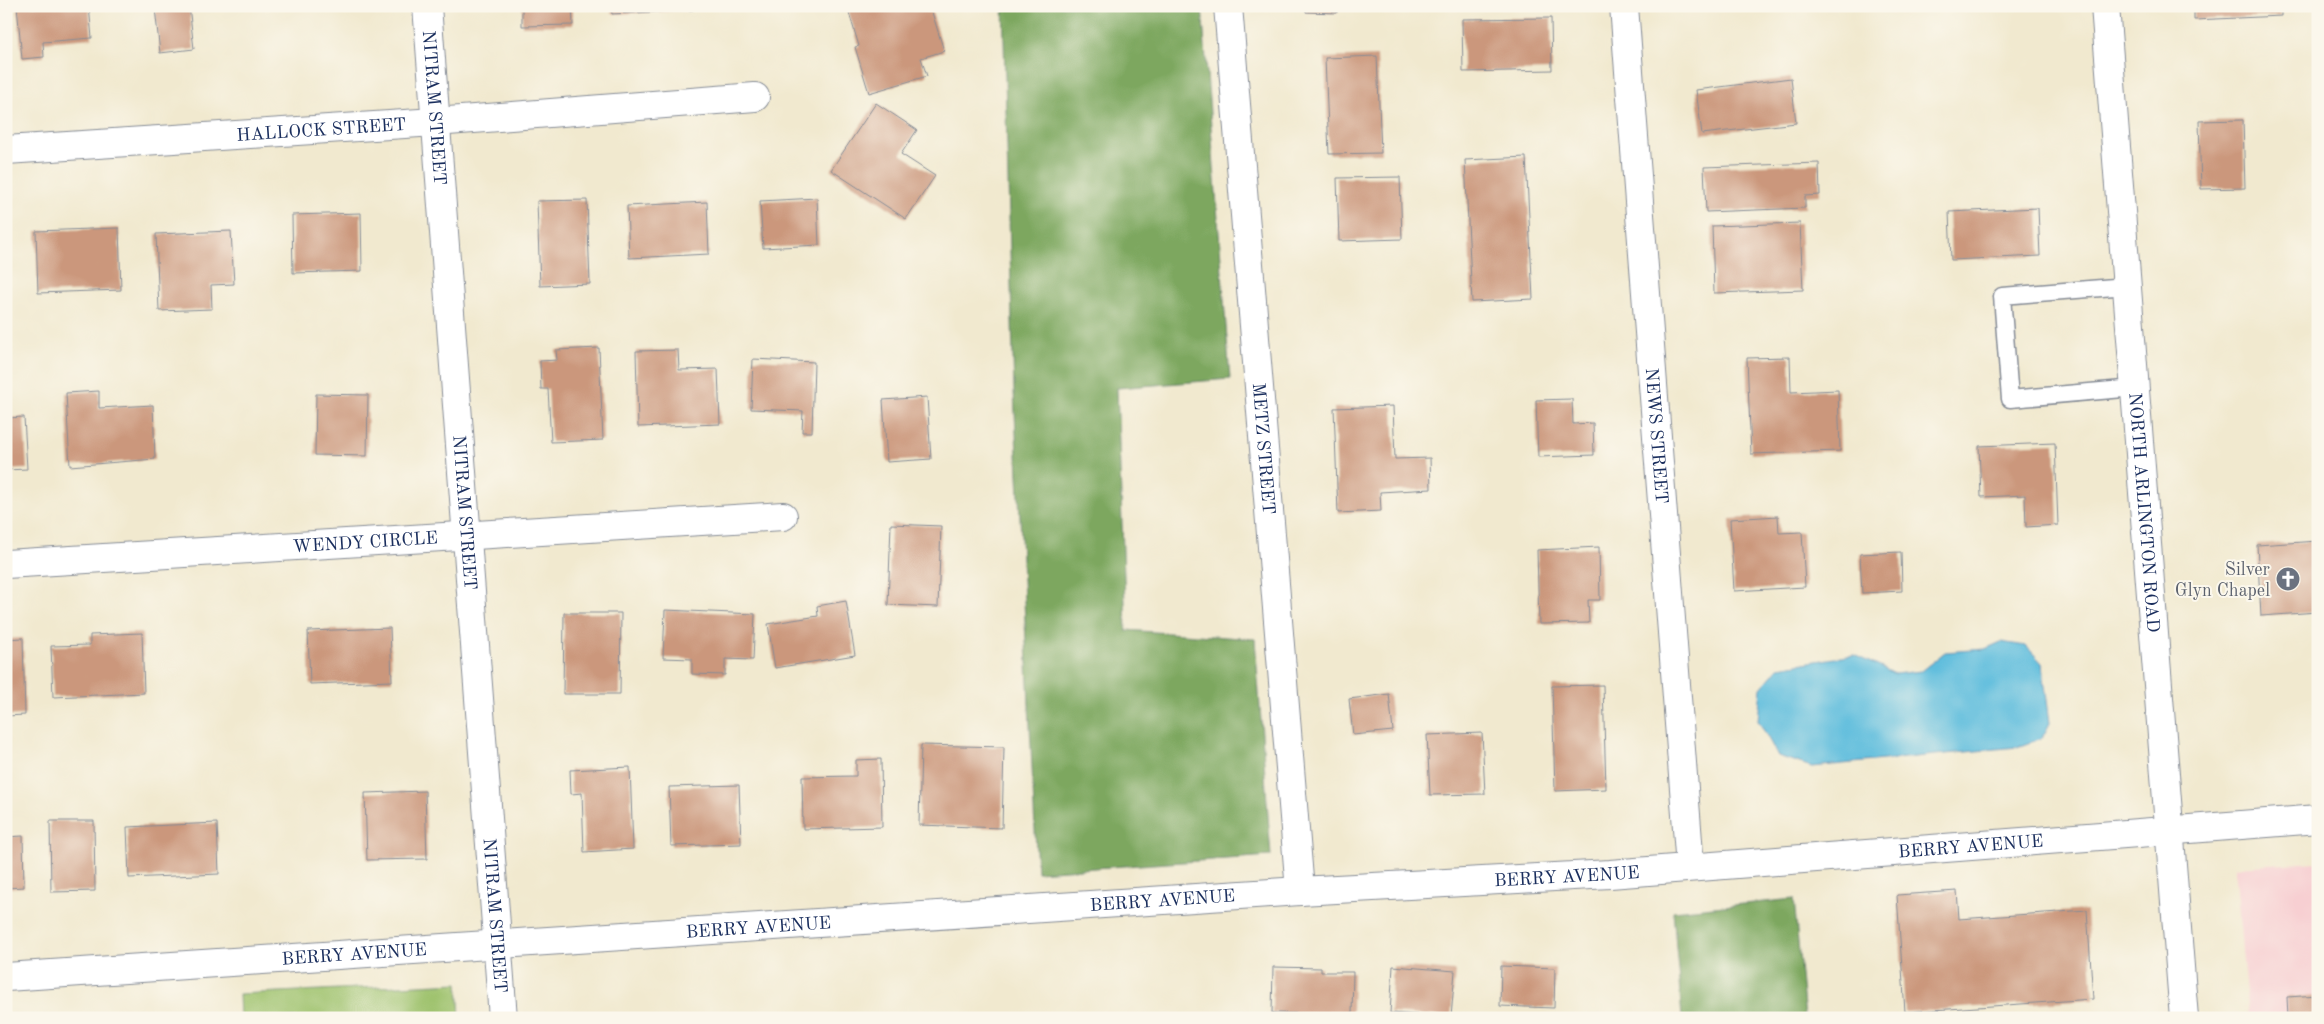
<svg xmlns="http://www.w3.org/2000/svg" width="2324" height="1024" viewBox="0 0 2324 1024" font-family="'Old Standard TT',serif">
	<rect width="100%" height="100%" fill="#fbf7ec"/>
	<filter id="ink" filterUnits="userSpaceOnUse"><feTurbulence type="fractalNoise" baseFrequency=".02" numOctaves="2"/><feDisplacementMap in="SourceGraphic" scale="10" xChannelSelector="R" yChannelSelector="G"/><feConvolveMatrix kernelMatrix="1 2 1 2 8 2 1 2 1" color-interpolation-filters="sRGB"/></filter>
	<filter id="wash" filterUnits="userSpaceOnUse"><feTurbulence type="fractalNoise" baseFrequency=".0096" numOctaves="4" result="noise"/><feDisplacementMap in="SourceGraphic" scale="20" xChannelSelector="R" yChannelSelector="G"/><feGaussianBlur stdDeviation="1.12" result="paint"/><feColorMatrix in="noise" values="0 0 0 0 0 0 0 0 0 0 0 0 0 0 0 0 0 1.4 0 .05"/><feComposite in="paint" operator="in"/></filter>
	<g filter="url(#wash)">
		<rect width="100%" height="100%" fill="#f1e9cf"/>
		<!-- built -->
		<polygon fill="#f7cfd2" points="2318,862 2318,1018 2248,1018 2235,867"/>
		<!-- green -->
		<polygon fill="#9cc16b" stroke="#5c7864" points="458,983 460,1018 240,1018 239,994"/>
		<!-- forest -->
		<g fill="#7da75f" stroke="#4c6b5e">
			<polygon points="1003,6 1202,6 1230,379 1117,388 1126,630 1255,639 1271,856 1037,872 1014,392"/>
			<polygon points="1794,899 1805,1018 1682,1018 1673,911"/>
		</g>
		<!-- water -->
		<polygon fill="#5fbddd" stroke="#3d769e" points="2001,642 2026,646 2042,663 2050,723 2042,738 2017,747 1812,767 1778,756 1758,720 1761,688 1779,667 1854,655 1895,674 1921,671 1945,652 1985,649"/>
		<g id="blocks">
			<!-- building -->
			<g fill="#cb977b">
				<polygon points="17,6 89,6 92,38 43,42 44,57 22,59"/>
				<polygon points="167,6 189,6 194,49 160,53 155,8"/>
				<polygon points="522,6 572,6 573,25 522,26"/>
				<polygon points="611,6 693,6 693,10 612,14"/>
				<polygon points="847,6 930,6 944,51 921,58 927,76 869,93 855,47 859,46"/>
				<polygon points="1306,6 1337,6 1337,13 1306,12"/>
				<polygon points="2194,6 2281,6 2281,16 2194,20"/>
				<polygon points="1551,18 1552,70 1463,72 1462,19"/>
				<polygon points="1377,56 1381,153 1329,154 1325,58"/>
				<polygon points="1791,78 1796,123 1702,134 1696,90"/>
				<polygon points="876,103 917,130 901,154 935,176 906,219 831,170"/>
				<polygon points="2243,120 2245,188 2201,189 2199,121"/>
				<polygon points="1526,157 1533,299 1472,302 1465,160"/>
				<polygon points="1819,163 1820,195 1805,196 1805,208 1706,212 1704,167"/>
				<polygon points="1400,177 1402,239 1339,241 1337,178"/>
				<polygon points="817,198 819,245 763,248 760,201"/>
				<polygon points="587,200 590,284 540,286 537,201"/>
				<polygon points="707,202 709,254 629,258 627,206"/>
				<polygon points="2038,208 2040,256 1951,260 1949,212"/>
				<polygon points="361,213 362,271 293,273 292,215"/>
				<polygon points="1800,223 1803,290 1714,293 1712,226"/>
				<polygon points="119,228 121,290 38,293 36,231"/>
				<polygon points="231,231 234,284 211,285 212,309 159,311 156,234"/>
				<polygon points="599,348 603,440 551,442 548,389 541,389 540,361 557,360 556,350"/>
				<polygon points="678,350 679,370 718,369 720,424 638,427 636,351"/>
				<polygon points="1790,357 1791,392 1838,390 1840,451 1751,454 1747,358"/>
				<polygon points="753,359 814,362 812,432 802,432 803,411 751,409"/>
				<polygon points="99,391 99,408 153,405 155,459 70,466 66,393"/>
				<polygon points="316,394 368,395 367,456 315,455"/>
				<polygon points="927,397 931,459 887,462 883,400"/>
				<polygon points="1572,399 1573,424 1593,423 1594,455 1538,457 1536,400"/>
				<polygon points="1393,406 1395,459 1430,458 1431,489 1380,492 1381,511 1338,513 1334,408"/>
				<polygon points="24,417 27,469 6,470 6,418"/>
				<polygon points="2055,443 2058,525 2026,527 2025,495 1981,497 1979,446"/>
				<polygon points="1778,516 1779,533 1802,532 1805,587 1734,591 1730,519"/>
				<polygon points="891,524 941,526 938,607 888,605"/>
				<polygon points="2318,541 2318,612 2261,616 2257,545"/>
				<polygon points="1599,547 1600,600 1588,600 1589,623 1539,624 1537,550"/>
				<polygon points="1901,552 1902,591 1862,593 1860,554"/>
				<polygon points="846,601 855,655 775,668 768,624 818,616 817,606"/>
				<polygon points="665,610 755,614 753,660 725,659 725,675 692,674 692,659 663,658"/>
				<polygon points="564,613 621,613 620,694 563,694"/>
				<polygon points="390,628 392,681 310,684 308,631"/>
				<polygon points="142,633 144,693 53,697 51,646 90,645 90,635"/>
				<polygon points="23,638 25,715 6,716 6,639"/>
				<polygon points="1603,685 1606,789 1555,791 1552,686"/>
				<polygon points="1389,694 1393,731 1353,735 1349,699"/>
				<polygon points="1482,733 1485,794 1430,795 1427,735"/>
				<polygon points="921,745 1004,747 1002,828 919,825"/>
				<polygon points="881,759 882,827 803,829 802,777 856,776 856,760"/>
				<polygon points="630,767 633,849 584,852 582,793 571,794 570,770"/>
				<polygon points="739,785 741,844 671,846 669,787"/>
				<polygon points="425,791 427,859 367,860 365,793"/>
				<polygon points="50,821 94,821 95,891 51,892"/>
				<polygon points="217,823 219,874 129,878 127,827"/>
				<polygon points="23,836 24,887 6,888 6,837"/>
				<polygon points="1957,891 1959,919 2087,910 2093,999 1905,1012 1897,895"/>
				<polygon points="1393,966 1455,971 1451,1017 1390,1013"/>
				<polygon points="1501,966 1555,968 1554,1008 1500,1006"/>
				<polygon points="1273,967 1321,968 1321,972 1353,972 1352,1014 1272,1013"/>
				<polygon points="2318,995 2318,1018 2288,1018 2287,997"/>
			</g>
		</g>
	</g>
	<g filter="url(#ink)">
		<use href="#blocks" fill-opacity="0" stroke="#868c96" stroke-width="1"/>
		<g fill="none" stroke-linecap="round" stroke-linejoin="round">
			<defs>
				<polyline id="lane" points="2127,286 2002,296 2010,399 2135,388"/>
				<g id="street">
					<path id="s1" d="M 427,6 L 503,1018"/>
					<path id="s2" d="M 1228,6 L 1300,891"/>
					<path id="s3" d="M 1624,6 L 1690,867"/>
					<path id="s4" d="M 6,150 L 435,122 L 755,97"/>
					<path id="s5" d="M 6,564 L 783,516"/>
					<path id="s6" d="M 6,977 L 1300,891 L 1610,874 L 2318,819"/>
				</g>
				<g id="secondary">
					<path id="s7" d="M 2105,6 L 2184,1018"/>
				</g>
			</defs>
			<!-- lane casing -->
			<use href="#lane" stroke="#868c96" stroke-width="19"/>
			<!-- street casing -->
			<use href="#street" stroke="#868c96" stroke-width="30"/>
			<!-- secondary casing -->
			<use href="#secondary" stroke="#868c96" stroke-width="30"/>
			<!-- lane -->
			<use href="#lane" stroke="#fff" stroke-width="16"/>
			<!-- street -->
			<use href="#street" stroke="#fff" stroke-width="28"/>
			<!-- secondary -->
			<use href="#secondary" stroke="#fff" stroke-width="28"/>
		</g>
	</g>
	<!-- icons -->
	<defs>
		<symbol id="church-disc" viewBox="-11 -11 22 22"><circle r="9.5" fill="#6b7280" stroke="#fbf7ec"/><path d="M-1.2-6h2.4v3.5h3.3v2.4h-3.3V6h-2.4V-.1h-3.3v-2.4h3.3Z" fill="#fff"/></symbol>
	</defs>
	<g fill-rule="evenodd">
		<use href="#church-disc" x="2274" y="565" width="28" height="28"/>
	</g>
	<g text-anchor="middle" stroke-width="4" stroke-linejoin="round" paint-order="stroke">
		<!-- street labels -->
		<g font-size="18" fill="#1b2f5e" stroke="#fbf7ec">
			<text dy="6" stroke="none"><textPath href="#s1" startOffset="102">NITRAM STREET</textPath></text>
			<text dy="6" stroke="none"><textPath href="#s4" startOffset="316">HALLOCK STREET</textPath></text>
			<text dy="6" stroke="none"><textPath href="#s3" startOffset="431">NEWS STREET</textPath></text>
			<text dy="6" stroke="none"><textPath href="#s2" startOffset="444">METZ STREET</textPath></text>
			<text dy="6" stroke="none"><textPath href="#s1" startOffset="508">NITRAM STREET</textPath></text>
			<text dy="6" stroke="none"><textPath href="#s7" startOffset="508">NORTH ARLINGTON ROAD</textPath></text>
			<text dy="6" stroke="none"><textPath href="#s5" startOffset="360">WENDY CIRCLE</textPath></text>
			<text dy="6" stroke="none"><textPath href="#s6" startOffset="1969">BERRY AVENUE</textPath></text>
			<text dy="6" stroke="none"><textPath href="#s6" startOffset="1564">BERRY AVENUE</textPath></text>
			<text dy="6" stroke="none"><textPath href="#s6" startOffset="1159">BERRY AVENUE</textPath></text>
			<text dy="6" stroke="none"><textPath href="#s1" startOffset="912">NITRAM STREET</textPath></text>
			<text dy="6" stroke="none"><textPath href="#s6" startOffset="754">BERRY AVENUE</textPath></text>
			<text dy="6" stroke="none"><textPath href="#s6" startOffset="349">BERRY AVENUE</textPath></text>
		</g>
		<!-- worship labels -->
		<g font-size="18" fill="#5b616d" stroke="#fbf7ec" text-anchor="end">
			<text x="2270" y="575">Silver<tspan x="2270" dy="21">Glyn Chapel</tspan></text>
		</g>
	</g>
	<!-- margin -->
	<rect width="2324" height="1024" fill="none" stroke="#fbf7ec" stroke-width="25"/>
</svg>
